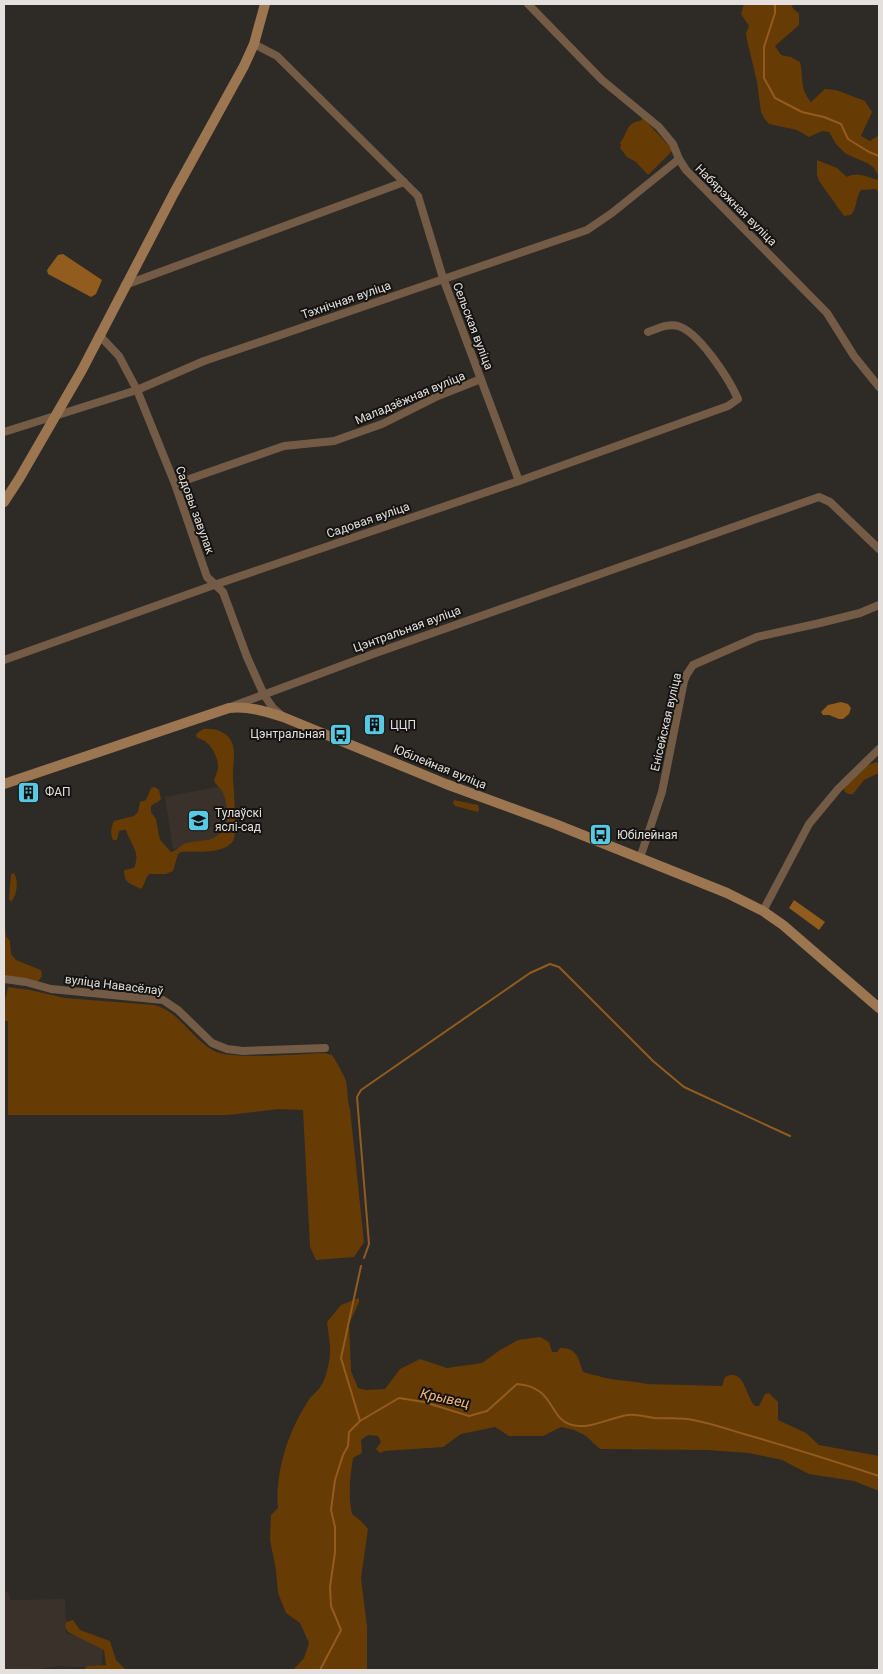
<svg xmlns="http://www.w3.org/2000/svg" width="883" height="1674" viewBox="0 0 883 1674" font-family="Roboto,sans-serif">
	<rect width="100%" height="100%" fill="#2e2a26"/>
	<!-- built -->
	<g fill="#3a322a">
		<polygon points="227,785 232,843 173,849 165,797"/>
		<polygon points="4,1591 8,1592 11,1600 65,1599 66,1633 104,1643 101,1668 58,1666 30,1670 4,1670"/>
	</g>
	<!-- green -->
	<g fill="#663b04">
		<path d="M 744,4 L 793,4 L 792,7 L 799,14 L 799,25 L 775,46 L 781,55 L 791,57 L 800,62 C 804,79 799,87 811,102 L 825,89 L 836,90 L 865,101 L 872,112 L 861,136 L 870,141 L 879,135 L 879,176 L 873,167 L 867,163 L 846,154 L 836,144 L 829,132 L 822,131 L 809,137 L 797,130 L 769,124 L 764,118 L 761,112 L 757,82 L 747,40 L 746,33 L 749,26 L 741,14 Z"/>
		<path d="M 643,118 L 673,150 L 648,175 L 636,162 L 627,157 L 620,148 L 621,145 L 620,143 C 627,135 626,122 640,121 Z"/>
		<path d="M 817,160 L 837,168 L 847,177 C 859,171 867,178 879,180 L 879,193 L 876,189 L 861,190 C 855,198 858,207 851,215 L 844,216 L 819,181 L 817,174 Z"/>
		<path d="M 203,729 C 212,728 224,730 230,739 C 233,743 234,749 234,754 C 234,760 233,767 233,773 C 233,785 238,834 233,841 C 223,855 196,851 181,852 L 178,854 L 173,871 L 166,874 L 149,874 C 145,879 145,884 141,889 C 130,883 124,884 124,870 L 134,868 C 141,851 131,846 126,830 L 123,830 L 119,831 L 117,840 L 113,840 C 110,833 111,827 114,821 L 134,816 L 138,812 L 140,802 L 146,800 L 151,788 L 155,787 L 159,790 L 161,799 C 158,803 154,803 151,806 L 151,812 L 156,819 L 159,836 L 161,841 L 171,852 C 177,850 179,847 184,844 C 192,840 202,842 211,839 C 231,832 230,810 223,793 C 221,788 216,785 214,781 C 215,776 219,770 218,765 C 217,754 209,740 197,738 L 196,734 Z"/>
		<polygon points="876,762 879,763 879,773 864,780 853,794 848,794 844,791 845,784 864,767"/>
		<polygon points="454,800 478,805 479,809 478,812 455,806 453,803"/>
		<path d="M 14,873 C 19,881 17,895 11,902 L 9,899 L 11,874 Z"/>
		<polygon points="4,913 6,936 10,941 11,954 16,960 41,970 42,976 38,982 4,976"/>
		<path d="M 8,987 L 30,990 L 65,998 L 154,1005 C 179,1011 191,1038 214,1051 C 231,1060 301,1054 324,1053 L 332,1055 C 335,1059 345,1077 346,1081 C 348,1090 347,1100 350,1109 L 364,1242 L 354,1257 L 316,1260 L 310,1247 L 303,1110 L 278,1109 L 228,1115 L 8,1115 L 8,1021 L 4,1021 L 4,1006 Z"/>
		<path d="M 359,1298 L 359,1302 L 349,1324 L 351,1371 L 358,1388 L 366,1390 L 385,1389 L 400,1369 L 420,1359 L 447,1368 L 482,1363 L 500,1350 L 518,1340 L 540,1337 L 549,1342 L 552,1352 L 557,1352 L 560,1348 C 578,1348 578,1358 583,1372 C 597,1376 612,1380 627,1381 C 634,1382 639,1382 646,1384 L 722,1386 L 725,1377 C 745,1367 745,1396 755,1406 L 759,1406 L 765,1394 L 769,1393 L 778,1402 L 778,1420 L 806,1433 L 819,1445 L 879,1456 L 879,1491 L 854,1481 L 809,1474 L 782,1460 L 749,1453 L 707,1450 L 600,1449 L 586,1436 L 574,1430 L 561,1427 L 543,1436 L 509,1436 L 495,1427 L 461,1434 L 443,1447 L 385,1451 L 380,1453 L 376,1449 L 381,1442 L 378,1436 L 368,1435 L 361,1440 L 362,1453 L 353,1458 C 350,1477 348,1495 352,1514 L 361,1521 L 368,1529 L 361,1578 L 367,1627 L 367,1670 L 293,1670 L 304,1658 L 309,1643 L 300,1623 L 286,1613 L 278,1593 L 276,1570 L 270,1540 L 271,1515 L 278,1508 C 275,1470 289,1429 310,1398 C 313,1394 318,1391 321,1386 C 325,1380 328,1369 329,1361 C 332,1349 328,1334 327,1322 L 341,1305 Z"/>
		<polygon points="73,1620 80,1630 110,1641 116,1660 126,1670 83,1670 88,1666 106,1665 104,1650 68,1632 65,1627 66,1622"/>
	</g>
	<!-- water -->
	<g fill="#925c1f">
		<polygon points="63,254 102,280 96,294 91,297 48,274 47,270 58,255"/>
		<polygon points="841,702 848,704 851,708 849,714 843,719 839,719 829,715 823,715 821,712 828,705"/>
		<polygon points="794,900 825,922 819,930 789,908"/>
	</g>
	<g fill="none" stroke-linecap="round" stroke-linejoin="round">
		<!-- stream -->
		<g stroke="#925c1f" stroke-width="2">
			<polyline points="775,4 775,13 764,47 764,78 775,98 802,112 824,117 841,124 848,139 869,152 879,156"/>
			<polyline points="364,1258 369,1244 357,1097 361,1090 530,973 550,964 559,967 653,1061 684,1087 790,1136"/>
			<polyline points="360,1421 341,1358 361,1266"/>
			<path d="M 320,1670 L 341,1630 L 331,1606 L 330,1587 L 335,1552 L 335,1527 L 331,1510 L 335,1480 L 343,1455 L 348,1446 L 349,1432 L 360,1421 L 399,1398 L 424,1402 L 469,1416 L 487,1411 L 517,1384 C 556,1387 548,1419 572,1425 C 590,1430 611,1417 628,1415 C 637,1414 646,1417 655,1418 C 667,1419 681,1417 693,1420 C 710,1423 727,1429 744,1434 C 790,1447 834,1461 879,1476"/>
		</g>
		<!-- street -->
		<g stroke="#735b45" stroke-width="8">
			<polyline points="528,4 602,80 659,127 673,144 679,159 686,170 827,313 854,356 879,387"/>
			<polyline points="254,44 277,56 418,196 443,278 519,481"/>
			<polyline points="125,285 404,182"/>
			<polyline points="99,335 119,356 137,390 175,484 207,577 223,592 247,657 264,695 273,708 280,714"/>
			<polyline points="4,432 137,390 204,361 587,230 612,213 679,159"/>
			<polyline points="175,484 284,446 334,441 382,424 438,396 481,379"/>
			<path d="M 4,660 L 214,585 L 519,481 L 728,406 L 738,399 C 729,379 699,332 678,326 C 668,323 657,329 648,332"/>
			<polyline points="233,706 373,654 819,497 830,502 879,549"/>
			<polyline points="640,858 662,792 684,681 687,674 693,665 757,637 820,623 860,613 879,605"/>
			<polyline points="763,911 809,824 838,789 879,749"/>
			<polyline points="4,979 26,982 51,989 163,1000 178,1010 212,1043 227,1049 243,1051 325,1048"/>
		</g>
		<!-- secondary -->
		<g stroke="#9c7651" stroke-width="10">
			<polyline points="4,502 19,479 82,370 174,193 244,66 254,44 265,4"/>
			<path d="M 4,784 L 229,708 C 248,706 265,711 283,717 L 446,784 L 555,824 L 727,893 L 763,911 L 783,925 L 879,1008"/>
		</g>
	</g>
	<!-- icons -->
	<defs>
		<symbol id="building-square" viewBox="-11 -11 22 22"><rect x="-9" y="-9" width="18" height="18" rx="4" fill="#57c9e2" stroke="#151311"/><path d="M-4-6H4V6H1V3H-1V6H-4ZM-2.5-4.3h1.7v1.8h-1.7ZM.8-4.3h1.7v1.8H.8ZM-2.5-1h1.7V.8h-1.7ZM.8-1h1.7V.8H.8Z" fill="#111"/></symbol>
		<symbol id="bus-square" viewBox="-11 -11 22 22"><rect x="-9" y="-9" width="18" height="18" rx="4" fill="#57c9e2" stroke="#151311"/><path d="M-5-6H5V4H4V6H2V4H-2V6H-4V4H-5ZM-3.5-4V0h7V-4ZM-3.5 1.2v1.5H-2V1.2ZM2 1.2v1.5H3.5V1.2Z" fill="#111"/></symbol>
		<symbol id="school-square" viewBox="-11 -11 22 22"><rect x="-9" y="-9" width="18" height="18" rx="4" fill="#57c9e2" stroke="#151311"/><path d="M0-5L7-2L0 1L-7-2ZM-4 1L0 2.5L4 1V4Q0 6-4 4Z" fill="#111"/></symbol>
	</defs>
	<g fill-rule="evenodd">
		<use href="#building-square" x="362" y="712" width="25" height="25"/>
		<use href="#bus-square" x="328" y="722" width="25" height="25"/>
		<use href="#building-square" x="16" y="780" width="25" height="25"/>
		<use href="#school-square" x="186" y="808" width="25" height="25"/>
		<use href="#bus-square" x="588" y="822" width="25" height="25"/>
	</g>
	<g text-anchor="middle" stroke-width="4" stroke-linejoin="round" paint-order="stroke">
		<!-- street labels -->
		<g font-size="12" fill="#e3e0dd" stroke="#151311">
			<text transform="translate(736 205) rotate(45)" y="4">Набярэжная вуліца</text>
			<text transform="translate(346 300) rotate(-19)" y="4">Тэхнічная вуліца</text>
			<text transform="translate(473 326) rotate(69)" y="4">Сельская вуліца</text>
			<text transform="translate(410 398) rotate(-23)" y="4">Маладзёжная вуліца</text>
			<text transform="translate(195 510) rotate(70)" y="4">Садовы завулак</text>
			<text transform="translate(368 520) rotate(-19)" y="4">Садовая вуліца</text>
			<text transform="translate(407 629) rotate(-20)" y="4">Цэнтральная вуліца</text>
			<text transform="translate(666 722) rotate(-77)" y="4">Енісейская вуліца</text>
			<text transform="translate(440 767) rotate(22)" y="4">Юбілейная вуліца</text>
			<text transform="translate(114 985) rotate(7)" y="4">вуліца Навасёлаў</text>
		</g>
		<!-- poi labels -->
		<g font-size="12" fill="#e3e0dd" stroke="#151311" text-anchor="start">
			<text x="390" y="729">ЦЦП</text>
			<text x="325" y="738" text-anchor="end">Цэнтральная</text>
			<text x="45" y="796">ФАП</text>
			<text x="215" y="817">Тулаўскі<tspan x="215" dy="14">яслі-сад</tspan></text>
			<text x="617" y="839">Юбілейная</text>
		</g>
		<!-- water labels -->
		<g font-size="14" font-style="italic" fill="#f7b87b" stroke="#151311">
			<text transform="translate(445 1398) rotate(12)" y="5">Крывец</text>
		</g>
	</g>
	<!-- border -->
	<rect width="883" height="1674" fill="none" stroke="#e3e0dd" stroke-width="10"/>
</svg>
